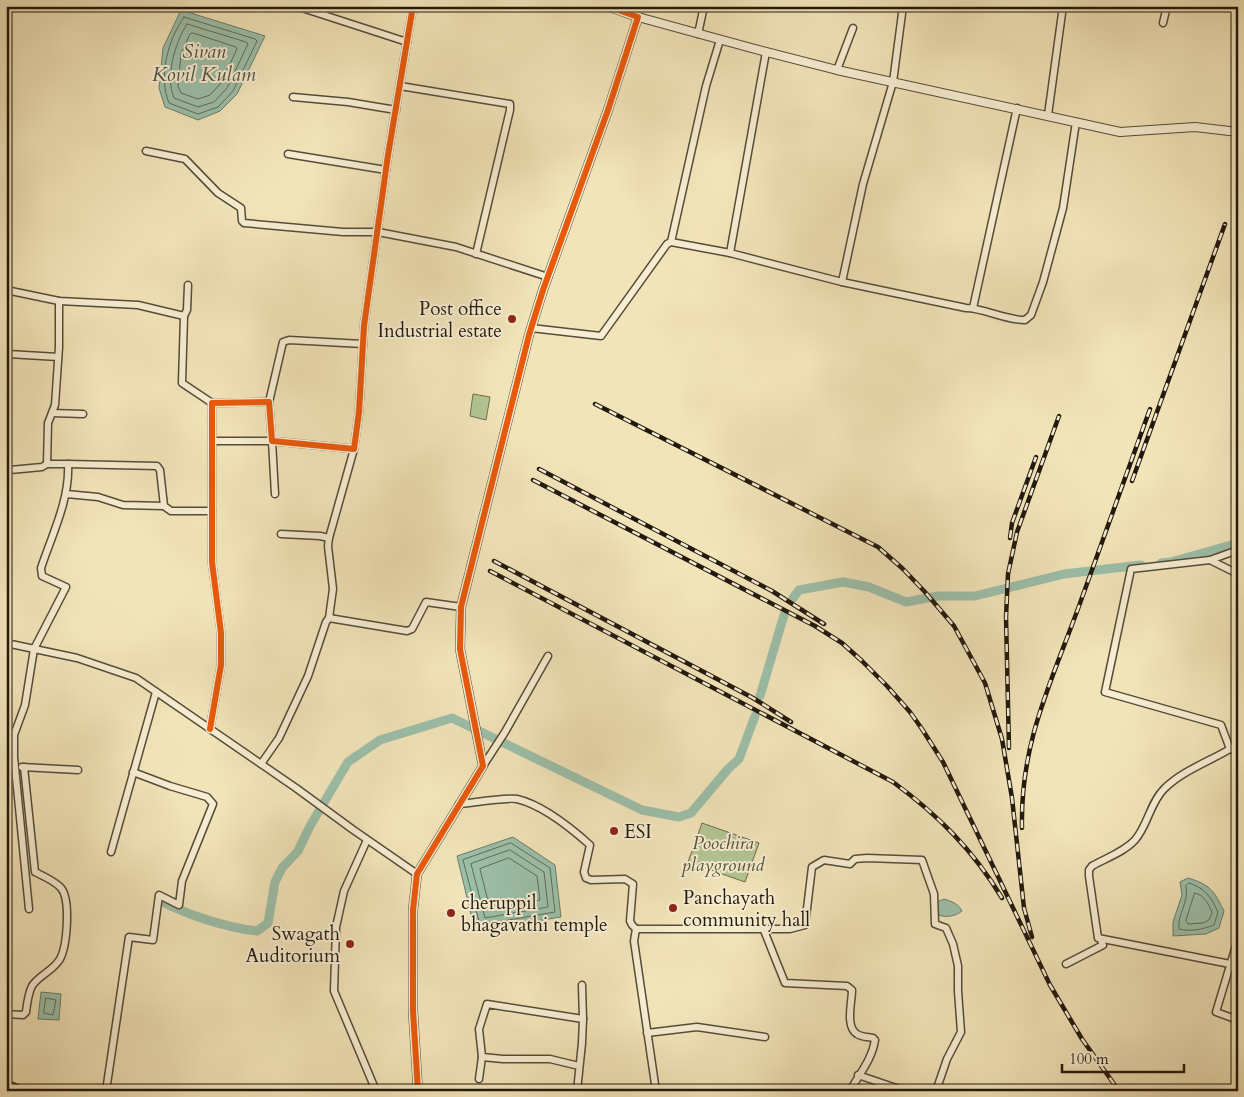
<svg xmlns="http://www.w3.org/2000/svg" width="1244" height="1097" viewBox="0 0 1244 1097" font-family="Cardo,serif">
	<rect width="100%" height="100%" fill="#f2e4b9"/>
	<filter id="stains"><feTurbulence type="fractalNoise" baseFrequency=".004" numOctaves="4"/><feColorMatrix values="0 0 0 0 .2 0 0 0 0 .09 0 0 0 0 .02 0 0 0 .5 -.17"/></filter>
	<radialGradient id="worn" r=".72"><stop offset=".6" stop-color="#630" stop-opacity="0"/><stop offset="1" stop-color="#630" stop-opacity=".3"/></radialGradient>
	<!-- green -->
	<g fill="#b4c594" stroke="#6b6f50">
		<polygon points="473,394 490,397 486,420 470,416"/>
		<polygon points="702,823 759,843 745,882 688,862"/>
	</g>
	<!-- water -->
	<g fill="#9cbfa9" stroke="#6b7d6b">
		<polygon points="181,10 265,36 237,94 220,111 198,120 165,107 159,88 163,48"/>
		<polygon points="513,837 555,865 561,917 475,931 457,856"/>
		<path d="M 1188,878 C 1211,885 1214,891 1224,911 L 1219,928 L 1206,934 L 1173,936 L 1173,922 L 1182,895 L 1180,882 Z"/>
		<path d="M 944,899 C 951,901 959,904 962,911 C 956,916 946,918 939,915 L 937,902 Z"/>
		<polygon points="41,992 61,994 59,1020 38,1019"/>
	</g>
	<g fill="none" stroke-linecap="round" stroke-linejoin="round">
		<!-- shore -->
		<g stroke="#5f6c5b" stroke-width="1">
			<path d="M 184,17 L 255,39 L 257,41 L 233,91 L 218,107 L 198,114 L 169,103 C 158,76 168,40 184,17 Z"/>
			<path d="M 187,24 L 246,42 L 248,44 L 227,88 L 214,102 L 198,107 L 174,98 C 165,76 175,43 187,24 Z"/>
			<polygon points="193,33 236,47 237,49 221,83 210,95 198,99 181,93 178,86 181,54 190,34"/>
			<polygon points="511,843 550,868 555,912 480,925 463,860"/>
			<polygon points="510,850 544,872 548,907 485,918 471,864"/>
			<polygon points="509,858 537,876 540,900 490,909 480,869"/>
			<path d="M 1189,883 C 1205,888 1211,897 1218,912 L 1214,925 C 1204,929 1190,932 1179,929 C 1177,914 1189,904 1186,886 Z"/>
			<path d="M 1195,893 C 1204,895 1209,904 1212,913 L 1209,920 L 1203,923 L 1188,924 L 1186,921 Z"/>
			<polygon points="46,998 56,1000 53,1015 44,1013"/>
		</g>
		<!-- canal -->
		<g stroke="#9cbfa9" stroke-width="9">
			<polyline points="1161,563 1171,562 1238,543"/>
			<polyline points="793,598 799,590 843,582 869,587 906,602 938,596 975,596 1064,574 1141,565"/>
			<polyline points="760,696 784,615"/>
			<path d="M 161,901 C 187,915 228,928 257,931 L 268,923 L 275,882 L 282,868 L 298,851 L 310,826 L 348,762 L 380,740 L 452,718 L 642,810 L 679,817 L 691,813 L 728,769 L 739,759 L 755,716"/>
		</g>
		<defs>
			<g id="minor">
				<polyline points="296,6 407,42"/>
				<polyline points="1163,23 1167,6"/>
				<polyline points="698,34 704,6"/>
				<polyline points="837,70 853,28"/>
				<polyline points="400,86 510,104 510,110 476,254"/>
				<polyline points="293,97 348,102 396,110"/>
				<polyline points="1048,115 1063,6"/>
				<polyline points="146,151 185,159 218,193 241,208 242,221 244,223 343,232 378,232 456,247 548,277"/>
				<polyline points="288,154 386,170"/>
				<polyline points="671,242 706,86 720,40"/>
				<polyline points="730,253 766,52"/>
				<polyline points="842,282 863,184 893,82 903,6"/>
				<polyline points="188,285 187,310 184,316 182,383 212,403"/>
				<polyline points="6,290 59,301 138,305 184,316"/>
				<polyline points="973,308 1017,108"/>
				<path d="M 531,328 L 601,336 L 667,244 L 671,242 L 730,253 L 842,282 L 966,308 C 984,308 1004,320 1025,320 L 1031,315 L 1043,282 L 1063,208 L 1076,122"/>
				<polyline points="8,354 58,357"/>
				<polyline points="269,402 283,342 289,340 363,344"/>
				<polyline points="52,413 83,414"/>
				<polyline points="213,441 272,441 275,494"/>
				<polyline points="47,464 48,423 55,405 59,347 59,301"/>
				<polyline points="6,469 10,470 42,467 47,464 68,464 157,466 160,470 164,506 171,511 212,511"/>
				<polyline points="66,494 98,497 123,505 164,506"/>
				<polyline points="281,534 320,536 329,538"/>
				<polyline points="1210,560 1238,574"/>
				<polyline points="329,618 407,631 412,629 426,602 461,607"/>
				<polyline points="6,643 77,658 136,678 296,788 352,829 417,874"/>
				<polyline points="210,729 221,665 221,633 212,562 212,403 269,402 272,441 354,449 359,412 364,326 388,155 413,6"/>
				<polyline points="1230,749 1221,725 1105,692 1131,569 1210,560 1238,550"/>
				<polyline points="261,764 279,738 308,676 326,622 329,618 333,589 328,546 329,538 354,449"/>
				<polyline points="483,766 505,732 548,656"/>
				<polyline points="22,767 78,770"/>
				<path d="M 459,804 C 471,803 508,797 517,799 C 543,805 571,828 590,845 L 584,872 L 586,878 L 591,880 L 625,879 L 633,884 L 630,921 L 632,925 L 636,929 L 634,941 L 656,1091"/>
				<polyline points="367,840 344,891 336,927 334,991 376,1091"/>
				<polyline points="111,852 156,692"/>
				<path d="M 29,909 L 14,757 L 14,735 L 25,705 L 34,649 L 66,587 L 42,576 L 41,568 C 52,535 70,499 68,464"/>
				<path d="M 763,928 L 785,983 L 847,986 L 852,990 C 852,1002 845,1027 857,1034 C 861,1037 868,1037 873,1038 L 875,1040 C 872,1060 859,1074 850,1091"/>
				<polyline points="636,929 790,929 805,925 812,867 824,860 850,864 855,859 867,858 922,860 934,894 935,924 946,928 953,944 958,966 958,991 961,1032 947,1059 936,1091"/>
				<polyline points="1238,939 1216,1012 1238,1020"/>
				<polyline points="1066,964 1103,945 1101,940"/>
				<path d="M 1230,964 L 1098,938 L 1089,876 L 1089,870 L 1092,866 C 1106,858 1124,852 1135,840 C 1148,825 1150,803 1164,789 C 1182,771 1208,762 1230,749 L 1238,751"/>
				<polyline points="582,985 583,1019"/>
				<path d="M 6,1014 L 23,1015 L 26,1012 C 27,1004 28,994 32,986 C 39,975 53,971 60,959 C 67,946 71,900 61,888 C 55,881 43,876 35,872 L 24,767"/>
				<polyline points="647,1033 697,1027 765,1037"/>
				<polyline points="858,1075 905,1091"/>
				<polyline points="479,1079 482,1057"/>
				<polyline points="106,1091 129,937 153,940 159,895 179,905 182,881 213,804 207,797 170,786 133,772"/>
				<polyline points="577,1091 582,1043 583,1019 487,1004 479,1029 482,1057 503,1059 550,1059 579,1066"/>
			</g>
			<g id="tertiary">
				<polyline points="638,17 755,49 837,70 1120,132 1195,127 1238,132"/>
				<polyline points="418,1091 413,1011 413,910 417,874 483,766 460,649 461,607 529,335 543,290 608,110 638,17 607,6"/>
			</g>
			<polyline id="trunk" points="6,1086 17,1091"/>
		</defs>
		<!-- minor casing -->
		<use href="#minor" stroke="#564c38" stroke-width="9"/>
		<!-- tertiary casing -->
		<use href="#tertiary" stroke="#564c38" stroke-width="10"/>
		<!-- trunk casing -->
		<use href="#trunk" stroke="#22190d" stroke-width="14"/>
		<!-- minor -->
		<use href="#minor" stroke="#f7edd2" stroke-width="6"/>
		<!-- tertiary -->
		<use href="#tertiary" stroke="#f7edd2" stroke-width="8"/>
		<!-- trunk -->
		<use href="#trunk" stroke="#e9c27c" stroke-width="11"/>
		<defs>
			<g id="rail">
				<polyline points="595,404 878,547 903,569 925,592 954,626 985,683 1002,739 1012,798 1024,908 1032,937"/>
				<polyline points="539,469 772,591 824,624"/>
				<polyline points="533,480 815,626 842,643 862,661 887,686 910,712 922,729 943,762 1050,985 1082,1039 1119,1091"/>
				<polyline points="1132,481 1225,224"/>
				<polyline points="1010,538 1012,523 1036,457"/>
				<polyline points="494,561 753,698 791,722"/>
				<path d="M 490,571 L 893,782 C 938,815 973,850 1002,898"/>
				<polyline points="1009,748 1006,617 1008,574 1017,532 1059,416"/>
				<path d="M 1022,828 C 1020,743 1051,683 1079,606 C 1103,540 1126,474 1150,409"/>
			</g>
		</defs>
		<!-- rail casing -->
		<use href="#rail" stroke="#22190d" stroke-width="4.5"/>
		<!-- rail -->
		<use href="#rail" stroke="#f7edd2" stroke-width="2.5" stroke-dasharray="8" stroke-linecap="butt"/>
		<defs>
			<g id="cycleway">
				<polyline points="210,729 221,665 221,633 212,562 212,403 269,402 272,441 354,449 359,412 364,326 388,155 413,6"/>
				<polyline points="418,1091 413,1011 413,910 417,874 483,766 460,649 461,607 529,335 543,290 608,110 638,17 607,6"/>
			</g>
		</defs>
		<!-- cycleway casing -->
		<use href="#cycleway" stroke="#f7edd2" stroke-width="9"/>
		<!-- cycleway -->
		<use href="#cycleway" stroke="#e8590c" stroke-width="6"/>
	</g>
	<!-- markers -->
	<g fill="#8f2418" stroke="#f7edd2" stroke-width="2">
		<circle cx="512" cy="319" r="5"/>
		<circle cx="614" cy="831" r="5"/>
		<circle cx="673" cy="908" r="5"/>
		<circle cx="451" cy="913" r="5"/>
		<circle cx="350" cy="944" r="5"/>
	</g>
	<g text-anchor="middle" stroke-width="4" stroke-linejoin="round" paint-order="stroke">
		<!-- poi labels -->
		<g font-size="19" fill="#22190d" stroke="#f7edd2" text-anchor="start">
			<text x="502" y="315" text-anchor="end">Post office<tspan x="502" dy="22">Industrial estate</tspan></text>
			<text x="624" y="838">ESI</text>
			<text x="683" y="904">Panchayath<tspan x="683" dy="22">community hall</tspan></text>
			<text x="461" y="909">cheruppil<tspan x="461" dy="22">bhagavathi temple</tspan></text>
			<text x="340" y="940" text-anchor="end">Swagath<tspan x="340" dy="22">Auditorium</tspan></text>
		</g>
		<!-- park labels -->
		<g font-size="19" font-style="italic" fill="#55553c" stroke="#f7edd2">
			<text x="723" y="849">Poochira<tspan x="723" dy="22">playground</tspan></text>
		</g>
		<!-- water labels -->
		<g font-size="20" font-style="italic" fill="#4d5344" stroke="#f7edd2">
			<text x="204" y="58">Sivan<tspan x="204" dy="23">Kovil Kulam</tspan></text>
		</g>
	</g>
	<!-- margin -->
	<rect width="1244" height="1097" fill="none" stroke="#f2e4b9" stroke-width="25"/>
	<rect x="8" y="8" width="1229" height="1082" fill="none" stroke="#22190d" stroke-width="2.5"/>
	<rect x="12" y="12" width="1219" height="1072" fill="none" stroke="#22190d"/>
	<!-- scale -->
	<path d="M1062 1064v8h122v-8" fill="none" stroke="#22190d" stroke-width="2.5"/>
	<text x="1069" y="1064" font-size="15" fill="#22190d" stroke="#f7edd2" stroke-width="4" paint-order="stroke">100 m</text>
	<rect width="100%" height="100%" filter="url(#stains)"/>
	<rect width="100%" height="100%" fill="url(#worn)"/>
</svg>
